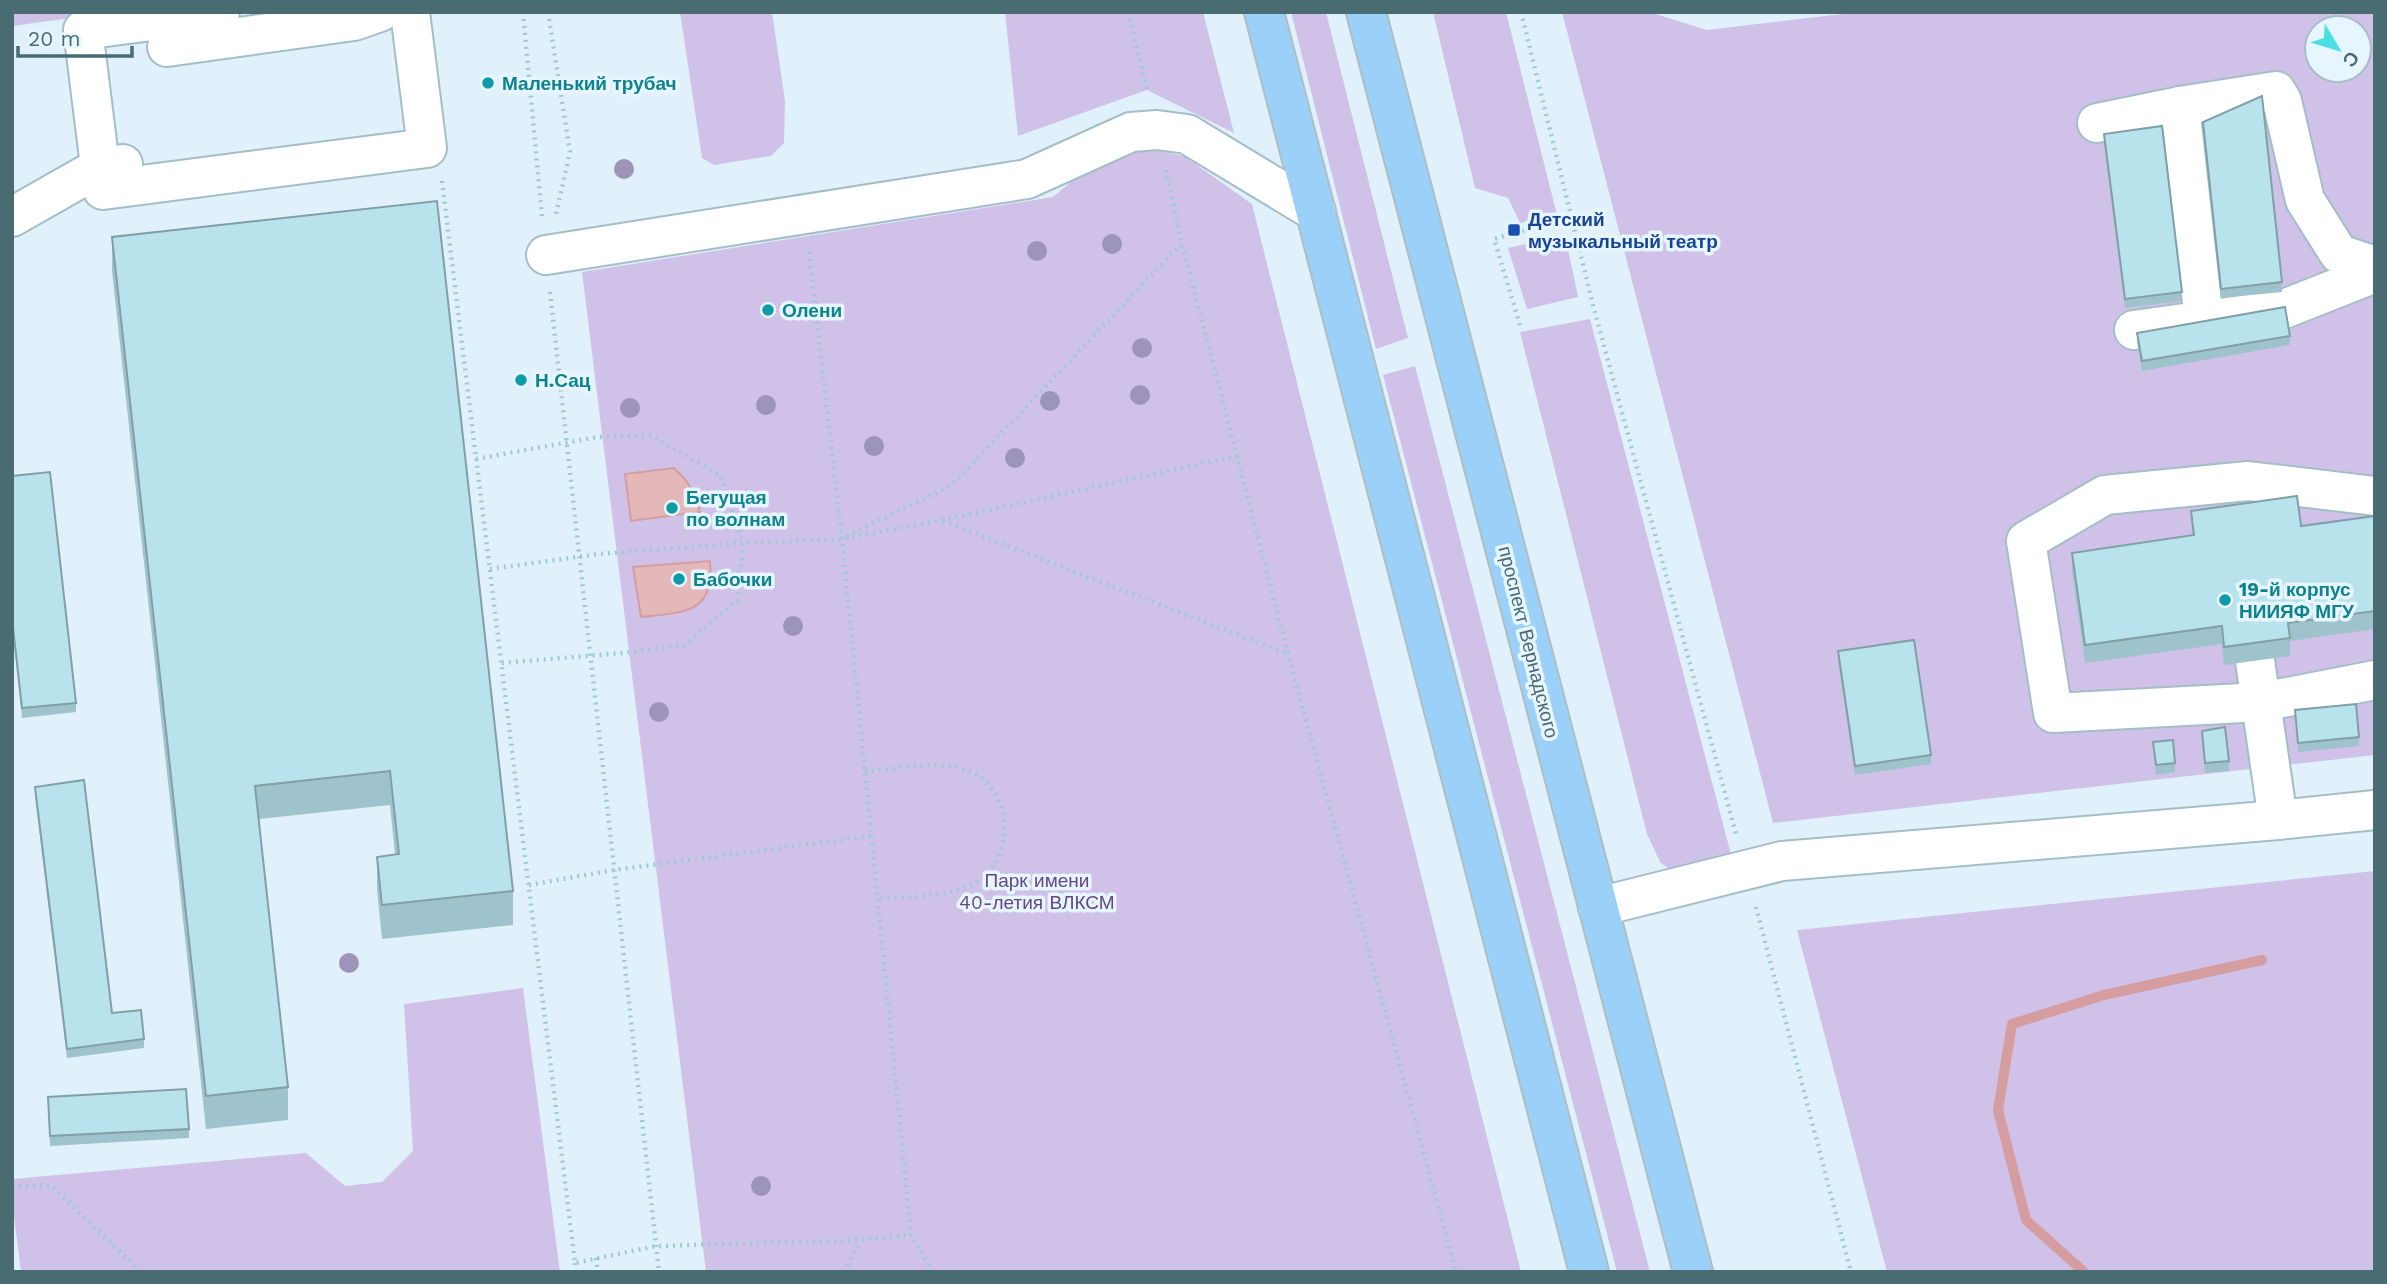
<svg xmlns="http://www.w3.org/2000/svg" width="2387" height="1284" viewBox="0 0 2387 1284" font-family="'Work Sans',sans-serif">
	<rect width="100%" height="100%" fill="#e1f1fb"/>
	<!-- green -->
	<g fill="#d0c1e8" fill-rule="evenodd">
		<polygon points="12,12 116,12 12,26"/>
		<polygon points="680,12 772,12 785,101 784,143 771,156 714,165 702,158"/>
		<polygon points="1005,12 1203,12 1234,133 1147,90 1018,136"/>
		<polygon points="1291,12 1326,12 1408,338 1376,349"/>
		<polygon points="1433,12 1506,12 1557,215 1520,223 1508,198 1475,188"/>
		<path d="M 1562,12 L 1649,12 L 1707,30 L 1859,12 L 2375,12 L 2375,755 L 1773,823 ZM 2317,28 L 2359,28 L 2359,70 L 2317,70 Z"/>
		<polygon points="1140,147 1184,156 1252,204 1521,1272 706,1272 582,272 1053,197 1099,158"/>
		<polygon points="1565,235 1578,297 1527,309 1508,248"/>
		<polygon points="1590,319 1733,862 1672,871 1660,862 1647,834 1520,332"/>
		<polygon points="1415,366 1650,1272 1617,1272 1383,375"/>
		<polygon points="2375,871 2375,1272 1887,1272 1797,930"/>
		<polygon points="523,988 560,1272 21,1272 12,1201 12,1179 306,1153 345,1186 382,1182 413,1151 404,1004"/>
	</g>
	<!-- water -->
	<g fill="#e4b7b9" stroke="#d59da0" stroke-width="2">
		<path d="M 674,468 C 688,481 696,493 700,512 L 631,521 L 625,474 Z"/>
		<path d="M 710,561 C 715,615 683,612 641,617 L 633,567 Z"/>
	</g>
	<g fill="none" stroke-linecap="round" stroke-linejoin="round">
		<!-- stream -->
		<polyline stroke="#d59da0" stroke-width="10" points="2084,1272 2026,1220 1998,1110 2012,1024 2104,995 2262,960"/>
		<defs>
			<g id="minor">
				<polyline points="220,12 83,30 103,190 427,148 410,12"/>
				<polyline points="167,47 354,21 380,12"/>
				<polyline points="2180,106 2204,320"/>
				<polyline points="2097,123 2180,106 2276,91 2282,101 2305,200 2339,254 2375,266"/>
				<polyline points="12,217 100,167 123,164"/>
				<polyline points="546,255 1027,179 1131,132 1157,130 1187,134 1316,212"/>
				<polyline points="2134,330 2284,309 2375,273"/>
				<polyline points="2375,496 2248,481 2105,495 2026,541 2053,713 2262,702 2375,680"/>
				<polyline points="2255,661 2278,820"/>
				<polyline points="1598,907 1782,861 2278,820 2375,810"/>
			</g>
			<g id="major">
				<polyline points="1264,12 1589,1272"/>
				<polyline points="1366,12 1693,1272"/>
			</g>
		</defs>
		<!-- minor casing -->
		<use href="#minor" stroke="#a4bec7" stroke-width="42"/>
		<!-- major casing -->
		<use href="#major" stroke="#afbec1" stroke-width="42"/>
		<!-- path -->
		<g stroke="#9dcad4" stroke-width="4.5" stroke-dasharray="2 5" stroke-linecap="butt">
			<polyline points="523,12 542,217"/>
			<polyline points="548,12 570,152 556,214"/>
			<polyline points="1128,12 1148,93"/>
			<polyline points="1521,12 1593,305 1736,834"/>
			<polyline points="1166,170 1182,243 1288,654 1456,1272"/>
			<polyline points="442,181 575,1263 656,1246 860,1240 911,1235"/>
			<polyline points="809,252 842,539 911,1235 933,1272"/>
			<polyline points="550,292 659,1272"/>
			<polyline points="1520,325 1494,239 1571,217"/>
			<polyline points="476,459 597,437 650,435 720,475 743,543 738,600 684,645 623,653 501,663"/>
			<polyline points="943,521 1288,654"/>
			<polyline points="847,536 952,485 1181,244"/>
			<polyline points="490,569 599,554 743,543 842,539 943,520 1237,456"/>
			<path d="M 865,772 C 897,769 935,759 966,770 C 1018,789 1017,866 967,887 C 941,898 906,896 877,899"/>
			<polyline points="529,885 614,870 871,836"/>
			<polyline points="1756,907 1851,1272"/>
			<polyline points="12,1186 52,1186 141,1272"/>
			<polyline points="596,1258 598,1272"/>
			<polyline points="575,1263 576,1272"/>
			<polyline points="844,1272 860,1241"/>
		</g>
		<!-- minor -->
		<use href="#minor" stroke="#fff" stroke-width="38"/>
		<!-- major -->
		<use href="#major" stroke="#9bd1f9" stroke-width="38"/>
	</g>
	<!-- trees -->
	<g fill="#9d94b9">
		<circle cx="624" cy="169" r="10"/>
		<circle cx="1112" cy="244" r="10"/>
		<circle cx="1037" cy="251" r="10"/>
		<circle cx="1142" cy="348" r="10"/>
		<circle cx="1140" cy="395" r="10"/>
		<circle cx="1050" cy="401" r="10"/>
		<circle cx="766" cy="405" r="10"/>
		<circle cx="630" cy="408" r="10"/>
		<circle cx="874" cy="446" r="10"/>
		<circle cx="1015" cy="458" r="10"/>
		<circle cx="793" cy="626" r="10"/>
		<circle cx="659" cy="712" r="10"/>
		<circle cx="349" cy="963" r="10"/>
		<circle cx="761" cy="1186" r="10"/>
	</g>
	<!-- wall -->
	<g fill="#9ec3cc">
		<polygon points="2203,122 2282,282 2282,292 2221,298 2203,132"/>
		<polygon points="2104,134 2182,292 2182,301 2125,308 2104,143"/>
		<polygon points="112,237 513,891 513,925 382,939 377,890 377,857 395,854 390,805 259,819 288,1087 288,1120 206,1129 112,271"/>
		<polygon points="2137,333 2290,336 2290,345 2142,371 2137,342"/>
		<polygon points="12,476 76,703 76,712 22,718 12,627"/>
		<polygon points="2191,511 2301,526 2375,516 2375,629 2290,641 2290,656 2224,665 2222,644 2085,663 2072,571 2072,553 2192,535"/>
		<polygon points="1838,651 1931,755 1931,764 1855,775 1838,660"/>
		<polygon points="2295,710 2359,737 2359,746 2298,752"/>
		<polygon points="2202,731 2229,761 2229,771 2205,773"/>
		<polygon points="2153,742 2175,763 2175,772 2156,775"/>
		<polygon points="35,787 112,1013 144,1039 144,1048 67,1058 35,796"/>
		<polygon points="48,1097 189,1129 189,1138 50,1146"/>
	</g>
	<!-- building -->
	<g fill="#b8e3ed" stroke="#819fa6" stroke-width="2">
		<polygon points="2262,96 2282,282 2221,289 2203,122"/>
		<polygon points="2162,126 2182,292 2125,299 2104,134"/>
		<polygon points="437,201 513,891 382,905 377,857 399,854 390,771 255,786 288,1087 206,1096 112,237"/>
		<polygon points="2285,307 2290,336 2142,361 2137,333"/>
		<polygon points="50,472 76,703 22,708 12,618 12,476"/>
		<polygon points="2297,496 2301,526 2375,516 2375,611 2288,623 2290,638 2224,647 2222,626 2085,645 2072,553 2194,535 2191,511"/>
		<polygon points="1914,640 1931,755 1855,766 1838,651"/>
		<polygon points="2356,704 2359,737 2298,743 2295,710"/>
		<polygon points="2225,727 2229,761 2205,763 2202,731"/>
		<polygon points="2173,740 2175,763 2156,765 2153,742"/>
		<polygon points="84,780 112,1013 141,1010 144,1039 67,1049 35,787"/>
		<polygon points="186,1089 189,1129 50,1136 48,1097"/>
	</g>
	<!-- markers -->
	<g fill="#0f9aa8" stroke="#e7f5ff" stroke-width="2.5">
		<circle cx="488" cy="83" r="7"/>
		<circle cx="768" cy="310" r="7"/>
		<circle cx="521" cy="380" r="7"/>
		<circle cx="672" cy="508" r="7"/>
		<circle cx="679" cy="579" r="7"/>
		<circle cx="2225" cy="600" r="7"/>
	</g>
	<rect fill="#1a4fb4" stroke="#e7f5ff" stroke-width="2.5" x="1507" y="223" width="14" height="14" rx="3.5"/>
	<g text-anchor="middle" stroke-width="7" stroke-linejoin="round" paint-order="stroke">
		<!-- culture labels -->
		<g font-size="19" font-weight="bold" fill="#0d838f" stroke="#e7f5ff" text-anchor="start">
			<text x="502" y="90">Маленький трубач</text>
			<text x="782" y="317">Олени</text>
			<text x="535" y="387">Н.Сац</text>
			<text x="686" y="504">Бегущая<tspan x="686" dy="22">по волнам</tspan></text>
			<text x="693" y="586">Бабочки</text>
			<text x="2239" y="596">19-й корпус<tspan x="2239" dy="22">НИИЯФ МГУ</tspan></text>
		</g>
		<!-- transit labels -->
		<g font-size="19" font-weight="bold" fill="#164399" stroke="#e7f5ff" text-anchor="start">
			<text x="1528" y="226">Детский<tspan x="1528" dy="22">музыкальный театр</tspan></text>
		</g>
		<!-- street labels -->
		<g font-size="19" fill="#496b72" stroke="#e7f5ff">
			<text transform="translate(1529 642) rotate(76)" y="7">проспект Вернадского</text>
		</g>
		<!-- park labels -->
		<g font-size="19" fill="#654783" stroke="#e7f5ff">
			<text x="1037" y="887">Парк имени<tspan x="1037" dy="22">40-летия ВЛКСМ</tspan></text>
		</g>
	</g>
	<!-- border -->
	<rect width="2387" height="1284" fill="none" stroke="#496b72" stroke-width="28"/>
	<!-- north arrow -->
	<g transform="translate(2338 49) rotate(128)"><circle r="33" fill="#e7f5ff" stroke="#a8bec7" stroke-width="2"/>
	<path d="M0-5L12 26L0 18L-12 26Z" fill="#49dfe3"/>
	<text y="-10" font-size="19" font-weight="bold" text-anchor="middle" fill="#496b72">С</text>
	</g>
	<!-- scale -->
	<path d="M18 46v10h114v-10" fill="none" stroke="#496b72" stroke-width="3.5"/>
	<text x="28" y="46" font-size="21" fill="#496b72" stroke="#e7f5ff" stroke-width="5" paint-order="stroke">20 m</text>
</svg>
